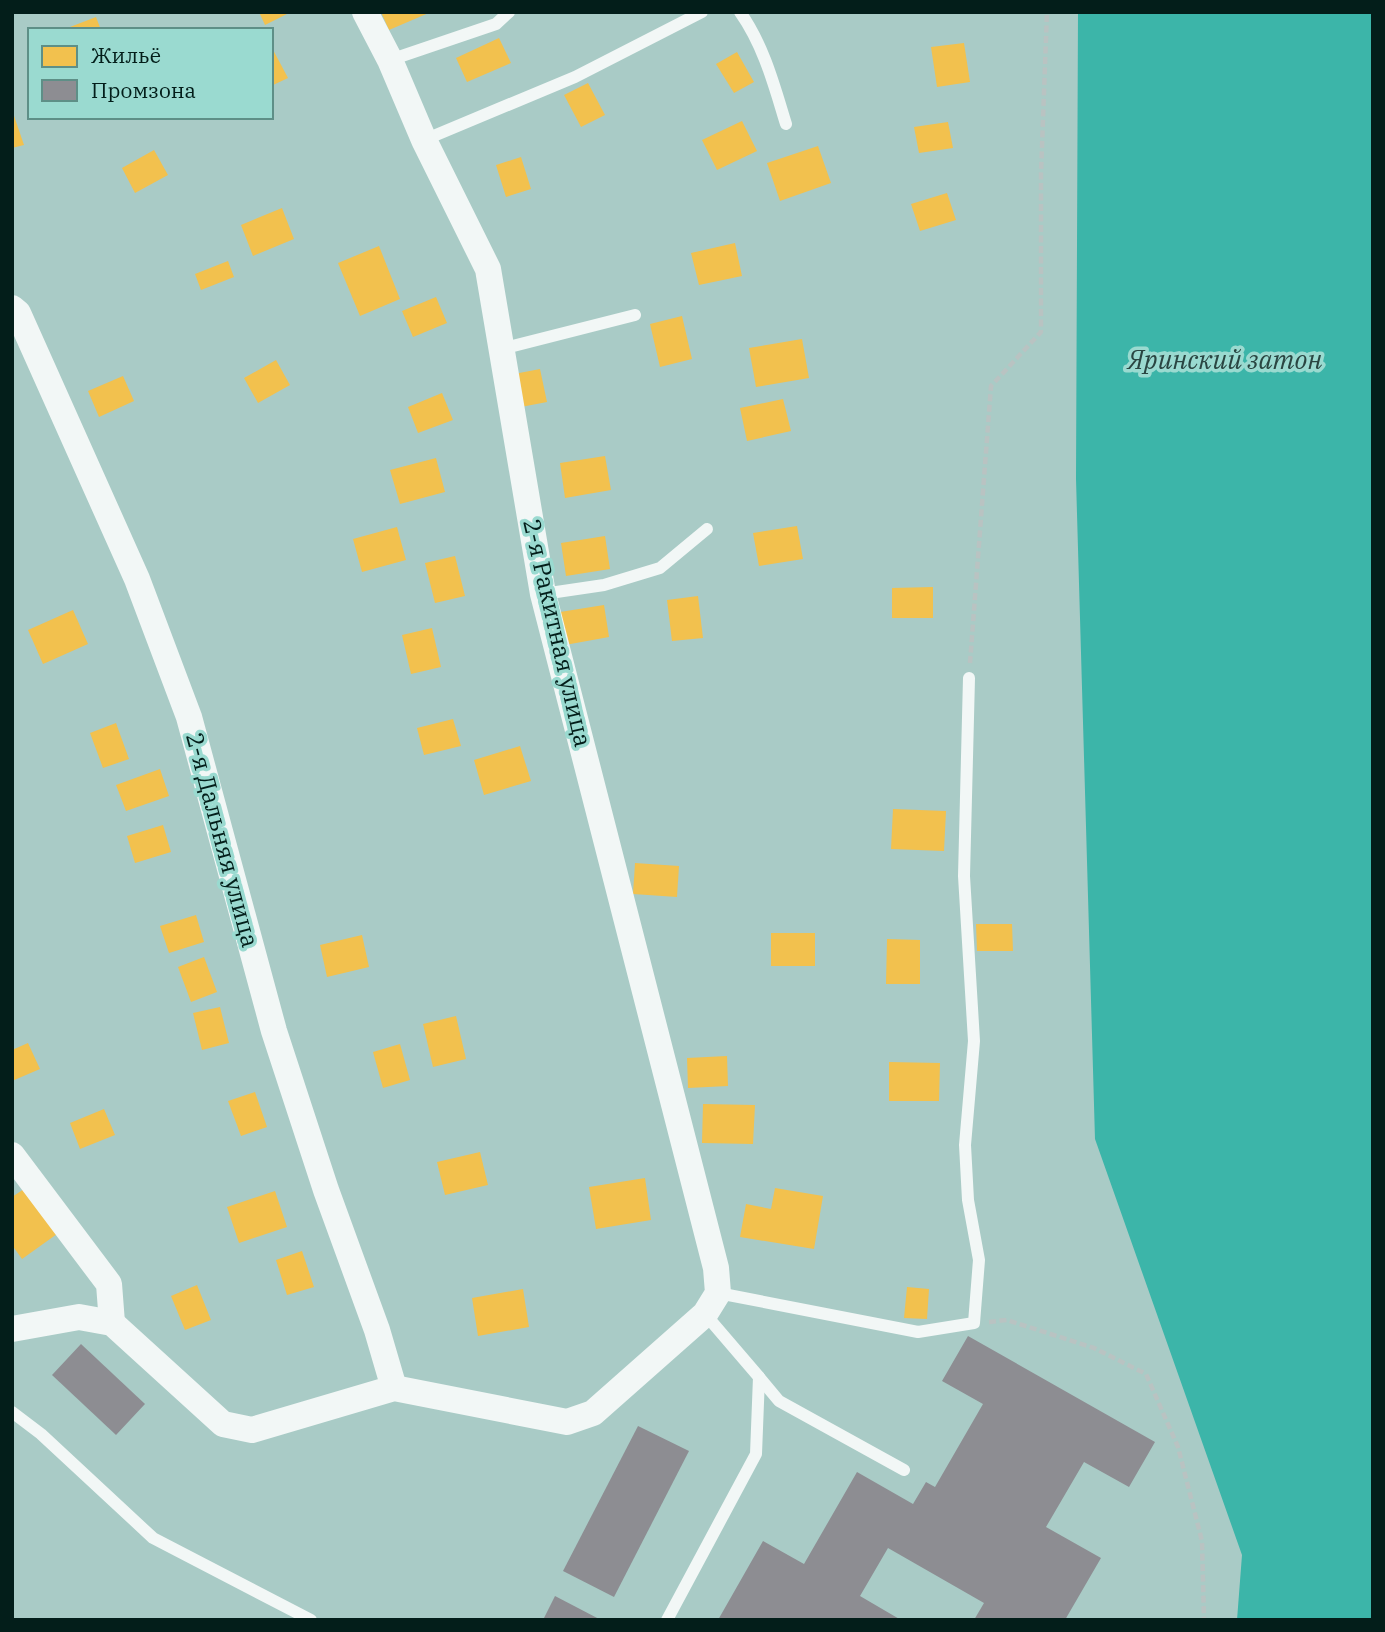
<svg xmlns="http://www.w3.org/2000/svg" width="1385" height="1632" viewBox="0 0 1385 1632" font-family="'IBM Plex Serif',serif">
	<rect width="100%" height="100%" fill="#a9cbc6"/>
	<!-- water -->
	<polygon fill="#3cb5a9" points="1078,12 1373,12 1373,1620 1237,1620 1242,1555 1095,1139 1076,479"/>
	<!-- homes -->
	<g fill="#f2c14e">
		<polygon points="259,12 291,12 265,25"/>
		<polygon points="381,12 431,12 389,30"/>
		<polygon points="96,17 101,30 71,30 70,27"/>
		<polygon points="499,38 511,63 467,82 456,58"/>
		<polygon points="964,43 970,82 937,87 931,47"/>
		<polygon points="271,46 288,78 271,86"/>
		<polygon points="737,52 754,82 734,93 716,64"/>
		<polygon points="588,83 605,115 581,127 564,95"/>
		<polygon points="12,110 24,145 12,148"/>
		<polygon points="742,121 757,151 717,170 702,140"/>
		<polygon points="948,122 953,148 919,153 914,127"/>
		<polygon points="818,146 831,183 780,201 767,163"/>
		<polygon points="154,150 168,175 135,193 122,168"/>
		<polygon points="521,157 531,189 506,197 496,165"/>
		<polygon points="947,193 956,220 920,231 911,204"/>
		<polygon points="282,208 294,239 253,256 241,225"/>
		<polygon points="735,243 742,276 699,285 691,253"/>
		<polygon points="379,246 400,299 360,316 338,263"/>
		<polygon points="228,261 234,277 201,290 195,274"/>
		<polygon points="436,297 447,323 413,337 402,311"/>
		<polygon points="682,316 692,359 660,367 650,324"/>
		<polygon points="802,339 809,378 756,387 749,348"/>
		<polygon points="276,360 290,385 258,403 244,378"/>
		<polygon points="540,369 547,402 521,407 514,374"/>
		<polygon points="123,376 134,401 99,417 88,391"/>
		<polygon points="442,393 453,420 418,433 408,407"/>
		<polygon points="783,399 791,431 747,441 740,408"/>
		<polygon points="605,456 611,490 565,498 560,463"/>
		<polygon points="436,458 445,492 400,504 390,470"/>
		<polygon points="797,526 803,559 759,566 753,533"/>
		<polygon points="397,527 406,560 362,572 353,539"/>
		<polygon points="605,536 610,569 566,576 561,543"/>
		<polygon points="455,556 465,596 435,603 425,563"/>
		<polygon points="933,587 933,618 892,618 892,588"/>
		<polygon points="698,596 703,638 672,641 667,600"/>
		<polygon points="604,605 609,637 565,645 560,612"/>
		<polygon points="73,610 88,644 43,664 28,630"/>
		<polygon points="432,628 441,667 411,674 402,635"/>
		<polygon points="453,719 461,746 424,755 417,728"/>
		<polygon points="116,723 129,759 103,768 90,733"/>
		<polygon points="520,746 531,781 484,795 474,760"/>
		<polygon points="160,769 169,796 126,811 116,785"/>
		<polygon points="893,809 946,811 944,851 891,849"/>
		<polygon points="163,825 171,852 135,863 127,836"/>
		<polygon points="635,863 679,866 677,897 633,894"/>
		<polygon points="196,915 204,942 169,953 160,926"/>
		<polygon points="976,924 1012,924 1013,951 977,951"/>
		<rect x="771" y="933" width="44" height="33"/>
		<polygon points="362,935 369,967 327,977 320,945"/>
		<polygon points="887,939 920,940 920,984 886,984"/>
		<polygon points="204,957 217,992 191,1002 178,967"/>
		<polygon points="220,1007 229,1043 202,1050 193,1013"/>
		<polygon points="456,1016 466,1059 433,1067 423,1024"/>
		<polygon points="28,1043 40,1069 12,1081 12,1050"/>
		<polygon points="400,1044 410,1080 383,1088 373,1052"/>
		<polygon points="727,1056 728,1086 688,1088 687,1058"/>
		<polygon points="889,1062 940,1063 939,1101 889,1101"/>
		<polygon points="255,1092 267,1127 241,1136 228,1101"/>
		<polygon points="703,1104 755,1105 753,1144 702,1143"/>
		<polygon points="104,1109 115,1135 80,1149 70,1123"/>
		<polygon points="480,1152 488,1185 445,1195 437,1162"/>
		<polygon points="645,1178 651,1220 596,1229 589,1187"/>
		<polygon points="775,1188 823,1196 814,1249 740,1237 746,1204 771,1209"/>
		<polygon points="24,1189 57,1234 22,1259 12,1245 12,1197"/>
		<polygon points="275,1191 287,1227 239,1243 227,1207"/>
		<polygon points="302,1251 314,1287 287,1295 276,1260"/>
		<polygon points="197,1285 211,1320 185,1330 171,1296"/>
		<polygon points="907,1287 929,1289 927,1319 904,1318"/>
		<polygon points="523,1289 529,1327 478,1336 472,1298"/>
	</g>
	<!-- industry -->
	<g fill="#8d8d92">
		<polygon points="968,1336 1155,1442 1129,1487 1084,1462 1046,1527 1101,1558 1065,1620 974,1620 984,1603 888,1548 860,1596 901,1620 718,1620 763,1541 804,1564 857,1472 913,1504 926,1482 935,1487 983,1404 942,1381"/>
		<polygon points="81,1344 145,1404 116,1435 52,1375"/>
		<polygon points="638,1426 689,1451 614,1597 563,1571"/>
		<polygon points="555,1596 601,1620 543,1620"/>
	</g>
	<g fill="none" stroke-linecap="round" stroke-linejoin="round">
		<!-- path -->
		<g stroke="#b9c3c2" stroke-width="4.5" stroke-dasharray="7 3.5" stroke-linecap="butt">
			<polyline points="970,663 991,386 1041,332 1041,173 1047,12"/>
			<polyline points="989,1322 1007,1320 1094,1348 1146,1374 1178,1447 1202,1541 1204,1620"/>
		</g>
		<!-- lane -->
		<g stroke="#f2f7f6" stroke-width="12">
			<path d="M 740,12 C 764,46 774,85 786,124"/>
			<polyline points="390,60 496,24 509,12"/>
			<polyline points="424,140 575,77 702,12"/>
			<polyline points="501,349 635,315"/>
			<polyline points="543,594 604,585 660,568 707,529"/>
			<polyline points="718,1293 918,1332 974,1323 979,1260 968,1200 965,1145 974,1041 964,876 969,678"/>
			<polyline points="759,1377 779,1401 904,1470"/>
			<polyline points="12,1412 41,1434 153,1538 311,1620"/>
			<polyline points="667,1620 756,1454 759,1377 705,1314"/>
		</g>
		<!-- street -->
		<g stroke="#f2f7f6" stroke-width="26">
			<polyline points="12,308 18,313 137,579 189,717 274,1031 326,1190 377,1330 394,1388"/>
			<polyline points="12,1155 109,1284 112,1323"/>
			<polyline points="12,1329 79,1317 112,1323 223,1424 252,1430 394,1388 567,1422 593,1413 705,1314 718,1293 716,1268 543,594 488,269 424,140 390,60 365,12"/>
		</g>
	</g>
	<g text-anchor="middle" stroke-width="7" stroke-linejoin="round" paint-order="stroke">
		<!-- street labels -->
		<g font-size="24" fill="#031e1a" stroke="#9adad0">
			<text transform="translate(557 633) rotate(77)" y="8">2-я Ракитная улица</text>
			<text transform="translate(222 840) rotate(75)" y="8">2-я Дальняя улица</text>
		</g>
		<!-- water labels -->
		<g font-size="26" font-style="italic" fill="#2a4642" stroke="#9adad0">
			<text x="1225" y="369">Яринский затон</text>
		</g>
	</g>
	<!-- border -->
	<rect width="1385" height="1632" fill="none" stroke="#031e1a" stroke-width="28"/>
	<!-- legend -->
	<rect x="28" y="28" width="245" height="91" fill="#9adad0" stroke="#5e8f87" stroke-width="2"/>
	<rect x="42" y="46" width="35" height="21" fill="#f2c14e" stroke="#5e8f87" stroke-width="2"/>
	<text x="91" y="63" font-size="21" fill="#031e1a">Жильё</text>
	<rect x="42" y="80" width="35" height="21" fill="#8d8d92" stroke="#5e8f87" stroke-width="2"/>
	<text x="91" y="98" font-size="21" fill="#031e1a">Промзона</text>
</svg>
